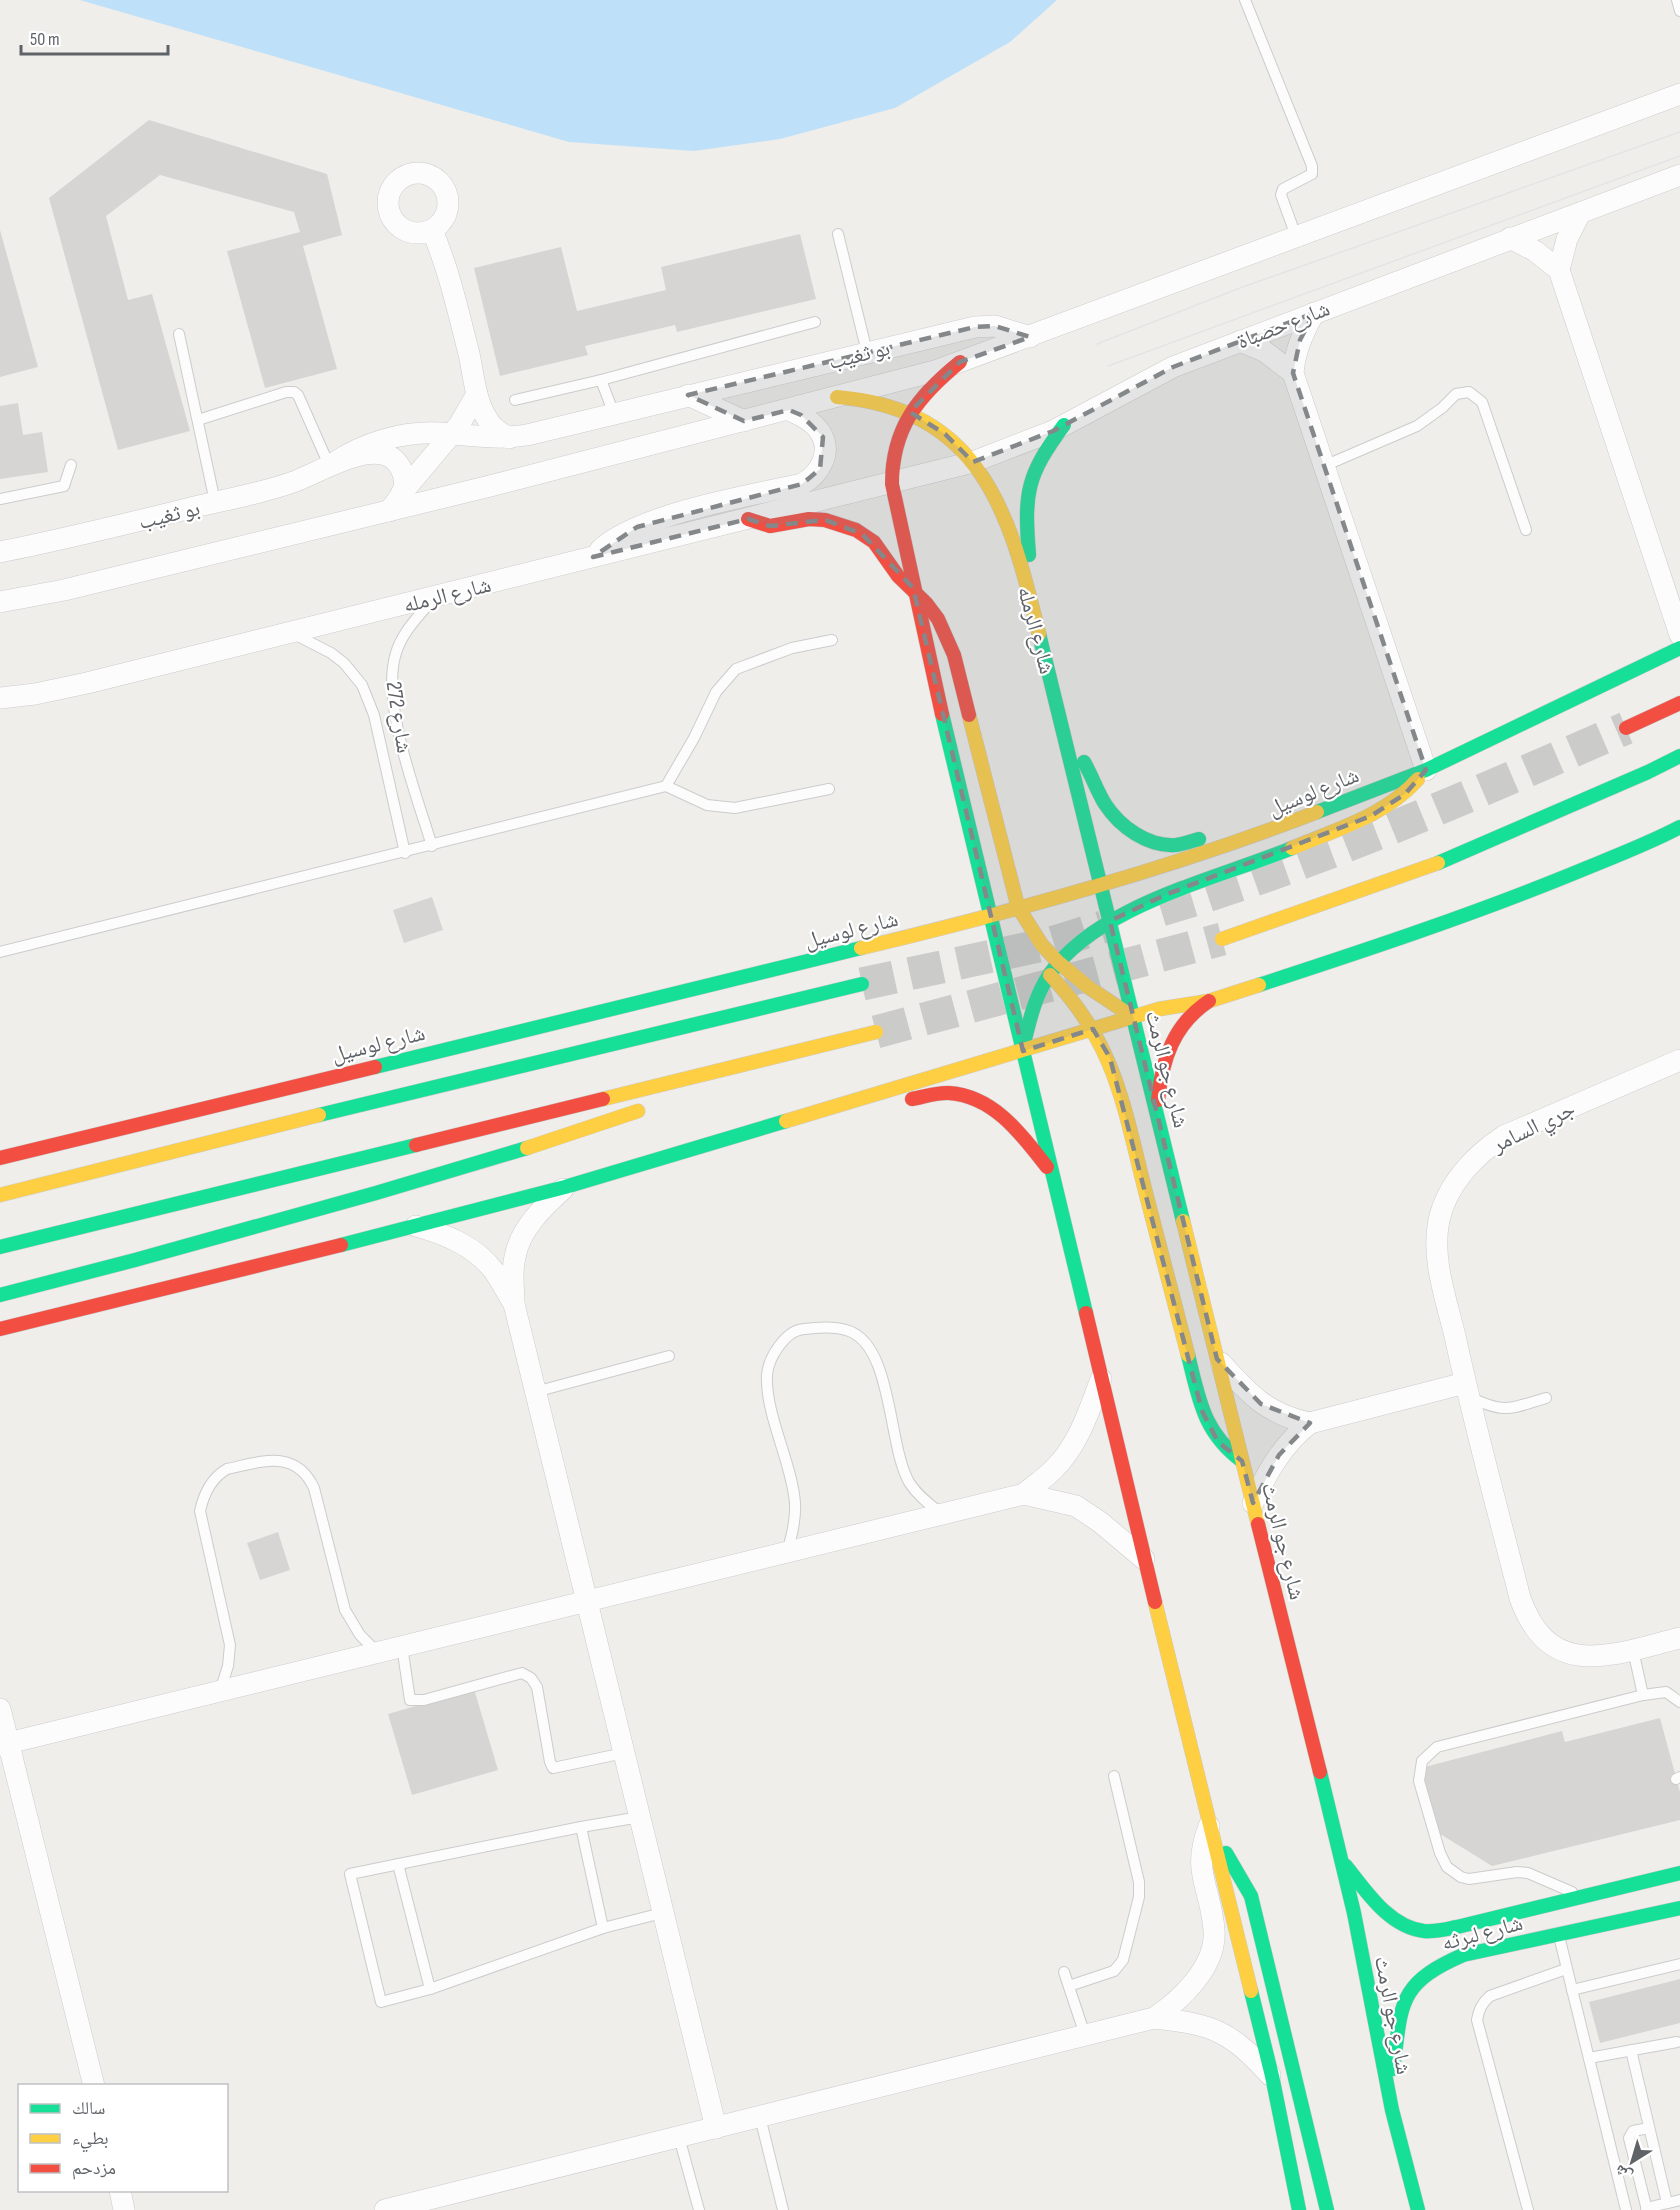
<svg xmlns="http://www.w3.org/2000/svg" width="1680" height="2210" viewBox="0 0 1680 2210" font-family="'Sofia Sans Condensed','Noto Naskh Arabic',sans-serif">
	<rect width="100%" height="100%" fill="#efeeea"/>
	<!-- water -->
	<polygon fill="#bfe0f9" points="80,0 1057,0 1010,42 895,108 780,139 694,151 569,142"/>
	<!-- building -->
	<g fill="#d6d5d3">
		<polygon points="149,120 327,174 342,235 303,246 337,369 265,388 227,251 300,232 294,212 160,175 106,216 128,300 152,294 190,431 118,450 49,198"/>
		<polygon points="0,230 38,367 0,377"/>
		<polygon points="800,234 816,299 677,332 675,325 585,346 588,355 500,376 474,268 561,247 577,311 666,290 661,267"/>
		<polygon points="18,403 23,435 42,432 48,472 0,479 0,406"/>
		<polygon points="432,897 443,930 404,943 393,910"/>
		<polygon points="278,1532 290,1570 260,1580 247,1543"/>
		<polygon points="474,1689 498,1770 412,1795 388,1714"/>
		<polygon points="1660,1718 1680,1792 1680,1820 1492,1866 1437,1832 1421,1768 1562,1731 1565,1742"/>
		<polygon points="1680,1979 1680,2023 1600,2043 1589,2002"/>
	</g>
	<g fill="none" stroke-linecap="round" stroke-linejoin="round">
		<!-- highway-tunnel -->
		<g stroke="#cbcbca" stroke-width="33" stroke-dasharray="33 16" stroke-linecap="butt">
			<path d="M 1161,910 C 1321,863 1473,794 1626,728"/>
			<polyline points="862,984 1048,944 1103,927"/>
			<polyline points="876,1032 1222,939"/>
		</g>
		<defs>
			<g id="lane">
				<polyline points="1245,0 1312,166 1312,174 1283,189 1281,195 1296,236"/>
				<polyline points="1677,0 1680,11"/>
				<polyline points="838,234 867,352"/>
				<polyline points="179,334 215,502"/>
				<polyline points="601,380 815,322"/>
				<polyline points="515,400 601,380 614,414"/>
				<polyline points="198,420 286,392 294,392 298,395 329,465"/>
				<polyline points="1324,466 1417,426 1442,408 1456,394 1469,392 1482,402 1526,530"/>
				<polyline points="0,499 64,486 71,465"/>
				<polyline points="294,634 331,653 344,663 362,685 374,715 405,853"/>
				<polyline points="666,786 694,738 716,692 736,669 792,648 832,640"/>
				<path d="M 432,846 C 417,796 380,702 396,653 C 402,632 419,616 432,600"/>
				<polyline points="0,952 666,786 707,805 735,808 829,789"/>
				<polyline points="535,1392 669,1356"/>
				<path d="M 1469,1397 C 1506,1414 1509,1409 1546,1398"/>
				<path d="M 787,1552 C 792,1536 796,1520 795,1503 C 792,1463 765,1414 767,1375 C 768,1364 773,1354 779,1346 C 786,1337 793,1330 804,1329 C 819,1327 836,1326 849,1331 C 893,1347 888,1446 909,1482 C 917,1495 930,1505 942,1514"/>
				<polyline points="402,1646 410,1700 424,1700 522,1673 531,1678 537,1687 550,1762 553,1768 624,1753"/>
				<polyline points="1633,1650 1643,1695"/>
				<path d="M 220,1691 L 228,1666 L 230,1645 L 200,1511 C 204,1493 211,1478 227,1469 C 261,1462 295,1448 314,1488 L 345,1610 L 360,1635 L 377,1652"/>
				<polyline points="1676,1779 1680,1777"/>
				<polyline points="640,1817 581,1827 603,1928 662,1913"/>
				<polyline points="581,1827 350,1874 381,2002 430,1989 603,1928"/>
				<polyline points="398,1864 430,1989"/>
				<polyline points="1572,1892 1528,1873 1517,1872 1469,1879 1461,1877 1447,1867 1440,1853 1419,1781 1422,1761 1437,1747 1643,1695 1666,1692 1680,1702"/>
				<polyline points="1559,1936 1626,2210"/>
				<polyline points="1064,1972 1085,2035"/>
				<polyline points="1069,1986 1114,1971 1123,1960 1139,1897 1139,1882 1114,1776"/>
				<polyline points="1572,1990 1680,1964"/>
				<polyline points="1631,2050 1667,2203"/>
				<polyline points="1589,2058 1677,2042"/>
				<polyline points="760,2117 783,2210"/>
				<polyline points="679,2137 699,2210"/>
				<polyline points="1646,2208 1680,2200"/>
				<path d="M 1528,2210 L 1477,2020 C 1479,2009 1482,2003 1490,1996 L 1566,1969"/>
				<polyline points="1647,2210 1629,2138 1633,2131 1649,2128"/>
			</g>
			<g id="street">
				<circle cx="418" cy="203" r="30"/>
				<path d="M 432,230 C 449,270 458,311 469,354 C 474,376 475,401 488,420 C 493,429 501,433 509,438"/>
				<polyline points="1510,238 1535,251 1559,270 1680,635"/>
				<polyline points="1559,270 1567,239 1580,213"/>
				<path d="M 1314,313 C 1303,333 1295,350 1293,373 L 1426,770"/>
				<polyline points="1240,341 1264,351 1293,373"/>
				<polyline points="688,395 744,421"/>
				<path d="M 334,463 C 363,443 403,431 439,433 C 471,435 496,440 527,435 L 975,327 L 995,326 L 1030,337"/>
				<polyline points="401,494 459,425 477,394"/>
				<path d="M 600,550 C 638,514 749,496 802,484 C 820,474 833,452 820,432 C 813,421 800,415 789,410"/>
				<path d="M 0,552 C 66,539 130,523 195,507 C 228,499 264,493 296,481 C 319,472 357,449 382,454 C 397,456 407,474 404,488 C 402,497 394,504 389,511"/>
				<polyline points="0,602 64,590 486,487 935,371 1680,94"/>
				<polyline points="0,698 35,694 87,683 973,462 1053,431 1173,367 1680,175"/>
				<path d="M 1680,1060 L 1504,1136 C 1475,1155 1447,1184 1439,1220 C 1431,1258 1446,1299 1455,1336 C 1474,1424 1498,1511 1520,1598 C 1550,1683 1614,1654 1680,1638"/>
				<path d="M 563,1189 C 543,1207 520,1229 515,1257 C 511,1272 514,1289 514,1304 L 716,2128"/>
				<path d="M 416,1226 C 445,1234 475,1246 494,1271 C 501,1281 507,1293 514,1304"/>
				<path d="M 1221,1363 C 1249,1394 1268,1415 1310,1423"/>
				<path d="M 1024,1494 C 1033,1486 1044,1479 1053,1470 C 1078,1446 1089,1411 1101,1379"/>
				<path d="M 1253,1503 C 1267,1472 1283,1444 1310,1423 L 1465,1383"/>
				<polyline points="0,1709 94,2086"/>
				<polyline points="0,1745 1024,1494 1076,1506 1100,1522 1144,1559"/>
				<path d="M 1154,2018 C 1213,2024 1230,2031 1270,2075"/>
				<polyline points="120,2190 124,2210"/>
				<path d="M 385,2210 L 1154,2018 C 1181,2000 1217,1966 1214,1930 C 1211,1886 1191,1874 1209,1826"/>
			</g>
			<g id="fast">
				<path d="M 1029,555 C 1024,493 1026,476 1064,425"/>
				<polyline points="1039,634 1183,1221"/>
				<polyline points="942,714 1086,1313"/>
				<path d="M 1084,762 C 1092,776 1097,791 1105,804 C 1120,827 1148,847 1176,845 C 1184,844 1192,841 1199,839"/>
				<polyline points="1317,812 1426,770 1680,648"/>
				<polyline points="1438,863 1648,772 1680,756"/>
				<path d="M 1259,985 C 1363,951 1466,917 1567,876 C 1605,860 1644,846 1680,827"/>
				<path d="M 1024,1043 C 1030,1019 1035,996 1049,975 C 1097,905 1217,879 1292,848"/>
				<polyline points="375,1067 861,948"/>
				<polyline points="319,1115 862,984"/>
				<polyline points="341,1245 565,1187 786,1121"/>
				<polyline points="0,1247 416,1145"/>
				<polyline points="0,1295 135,1260 376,1193 527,1148"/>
				<path d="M 1188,1355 C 1199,1399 1203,1432 1242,1461"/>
				<polyline points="1320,1772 1354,1913 1392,2110 1418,2210"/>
				<polyline points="1226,1853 1251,1896 1327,2210"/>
				<path d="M 1346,1866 C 1366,1891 1389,1927 1424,1931 C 1435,1932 1446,1929 1457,1927 L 1680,1873"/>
				<polyline points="1251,1991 1272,2076 1299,2210"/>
				<path d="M 1393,2069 C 1402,2005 1396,1984 1463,1955 L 1680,1908"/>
			</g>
			<g id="slow">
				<path d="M 837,397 C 981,409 1010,513 1039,634"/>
				<polyline points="969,715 1018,907 1042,945 1058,962 1088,987 1133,1017"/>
				<path d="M 1292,848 C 1337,829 1385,816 1418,779"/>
				<polyline points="1222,939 1438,863"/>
				<path d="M 861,948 C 1015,911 1170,869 1317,812"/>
				<path d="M 1050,975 C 1115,1043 1123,1103 1145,1190 C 1159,1245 1174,1300 1188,1355"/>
				<polyline points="603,1099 876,1032"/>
				<polyline points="786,1121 1159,1009 1209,1001 1259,985"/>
				<polyline points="527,1148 638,1111"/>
				<polyline points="0,1195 319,1115"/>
				<polyline points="1183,1221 1258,1524"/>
				<polyline points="1155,1602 1251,1991"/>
			</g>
			<g id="jam">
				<polyline points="748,519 770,526 809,519 825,520 856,530 874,542 898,576 926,603 938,619 954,655 969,715"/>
				<path d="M 942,714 L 892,484 C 892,428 918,396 960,362"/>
				<polyline points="1626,728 1680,703"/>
				<path d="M 912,1099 C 924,1097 937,1092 949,1093 C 994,1096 1022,1135 1047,1167"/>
				<path d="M 1158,1100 C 1162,1059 1174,1024 1209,1001"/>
				<polyline points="416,1145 603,1099"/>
				<polyline points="0,1158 375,1067"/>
				<polyline points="1086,1313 1155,1602"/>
				<polyline points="0,1329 341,1245"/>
				<polyline points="1258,1524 1320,1772"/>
			</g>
		</defs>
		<!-- lane casing -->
		<use href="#lane" stroke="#cbcccc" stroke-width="12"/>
		<!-- street casing -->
		<use href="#street" stroke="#cbcccc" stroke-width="22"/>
		<!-- fast casing -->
		<use href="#fast" stroke="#cacacb" stroke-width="15"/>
		<!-- slow casing -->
		<use href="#slow" stroke="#cacacb" stroke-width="15"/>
		<!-- jam casing -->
		<use href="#jam" stroke="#cacacb" stroke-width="15"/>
		<!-- lane -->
		<use href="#lane" stroke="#fdfcfc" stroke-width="10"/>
		<!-- street -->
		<use href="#street" stroke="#fdfcfc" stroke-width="21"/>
		<!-- fast -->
		<use href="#fast" stroke="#16e098" stroke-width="14"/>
		<!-- slow -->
		<use href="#slow" stroke="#ffcf43" stroke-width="14"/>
		<!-- jam -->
		<use href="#jam" stroke="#f24e42" stroke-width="14"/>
		<!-- tram -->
		<g stroke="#e4e4e4" stroke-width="1.5">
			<polyline points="1097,344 1240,288 1680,132"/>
			<polyline points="1108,366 1680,156"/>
		</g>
	</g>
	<!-- marked area -->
	<path fill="#84888a" fill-opacity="0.2" stroke="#84888a" stroke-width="4.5" stroke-dasharray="12 8" stroke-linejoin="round" d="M 1314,313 L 1300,340 L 1293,373 L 1426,770 L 1405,794 L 1371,816 L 1165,895 L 1110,921 L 1217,1359 L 1261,1404 L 1310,1423 L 1279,1455 L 1253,1503 L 1242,1461 L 1218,1442 L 1202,1411 L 1110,1058 L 1093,1029 L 1023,1051 L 913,588 L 862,534 L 825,520 L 770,526 L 748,519 L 593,557 L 637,527 L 802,484 L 820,469 L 823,437 L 801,415 L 789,410 L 744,421 L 688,395 L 975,327 L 995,326 L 1030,337 L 960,362 L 910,412 L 945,434 L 973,462 L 1053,431 L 1173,367 Z"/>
	<g text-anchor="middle" stroke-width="4.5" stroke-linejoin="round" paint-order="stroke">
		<!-- street labels -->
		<g font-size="22" fill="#5f6368" stroke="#fff">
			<text transform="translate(1283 324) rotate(-21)" y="8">شارع حصباة</text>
			<text transform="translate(859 354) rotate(-14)" y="8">بو ثغيب</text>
			<text transform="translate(169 514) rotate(-14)" y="8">بو ثغيب</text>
			<text transform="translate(447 594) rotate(-14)" y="8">شارع الرمله</text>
			<text transform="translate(1037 630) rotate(75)" y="8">شارع الرمله</text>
			<text transform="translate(400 717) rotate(81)" y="8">شارع 272</text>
			<text transform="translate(1313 791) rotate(-22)" y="8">شارع لوسيل</text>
			<text transform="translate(851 929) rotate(-14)" y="8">شارع لوسيل</text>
			<text transform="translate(378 1043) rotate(-14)" y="8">شارع لوسيل</text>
			<text transform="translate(1168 1069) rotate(76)" y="8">شارع جو الرمث</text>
			<text transform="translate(1533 1126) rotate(-26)" y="8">جري السامر</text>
			<text transform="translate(1284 1541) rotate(76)" y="8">شارع جو الرمث</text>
			<text transform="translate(1482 1932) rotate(-15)" y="8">شارع لبرثه</text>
			<text transform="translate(1394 2015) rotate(79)" y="8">شارع جو الرمث</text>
		</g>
	</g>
	<!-- legend -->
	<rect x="18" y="2084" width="210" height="108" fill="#ffffff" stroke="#bfc1c3" stroke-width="1.5"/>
	<rect x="30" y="2104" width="30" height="9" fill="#16e098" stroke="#bfc1c3" stroke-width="1.5"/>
	<text x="72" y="2114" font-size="18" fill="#5f6368">سالك</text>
	<rect x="30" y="2134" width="30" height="9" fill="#ffcf43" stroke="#bfc1c3" stroke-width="1.5"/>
	<text x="72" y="2144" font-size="18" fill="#5f6368">بطيء</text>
	<rect x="30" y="2164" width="30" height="9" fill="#f24e42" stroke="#bfc1c3" stroke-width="1.5"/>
	<text x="72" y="2174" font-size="18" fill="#5f6368">مزدحم</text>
	<!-- north arrow -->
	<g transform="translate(1632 2162) rotate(217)" stroke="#ffffff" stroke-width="4.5" paint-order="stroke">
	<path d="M0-4.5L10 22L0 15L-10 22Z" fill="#5f6368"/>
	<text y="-9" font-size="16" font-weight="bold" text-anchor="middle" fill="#5f6368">ش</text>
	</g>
	<!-- scale -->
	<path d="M21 45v9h147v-9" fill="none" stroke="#5f6368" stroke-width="3"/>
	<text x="30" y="45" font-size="18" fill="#5f6368" stroke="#ffffff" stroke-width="4.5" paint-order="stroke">50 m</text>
</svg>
